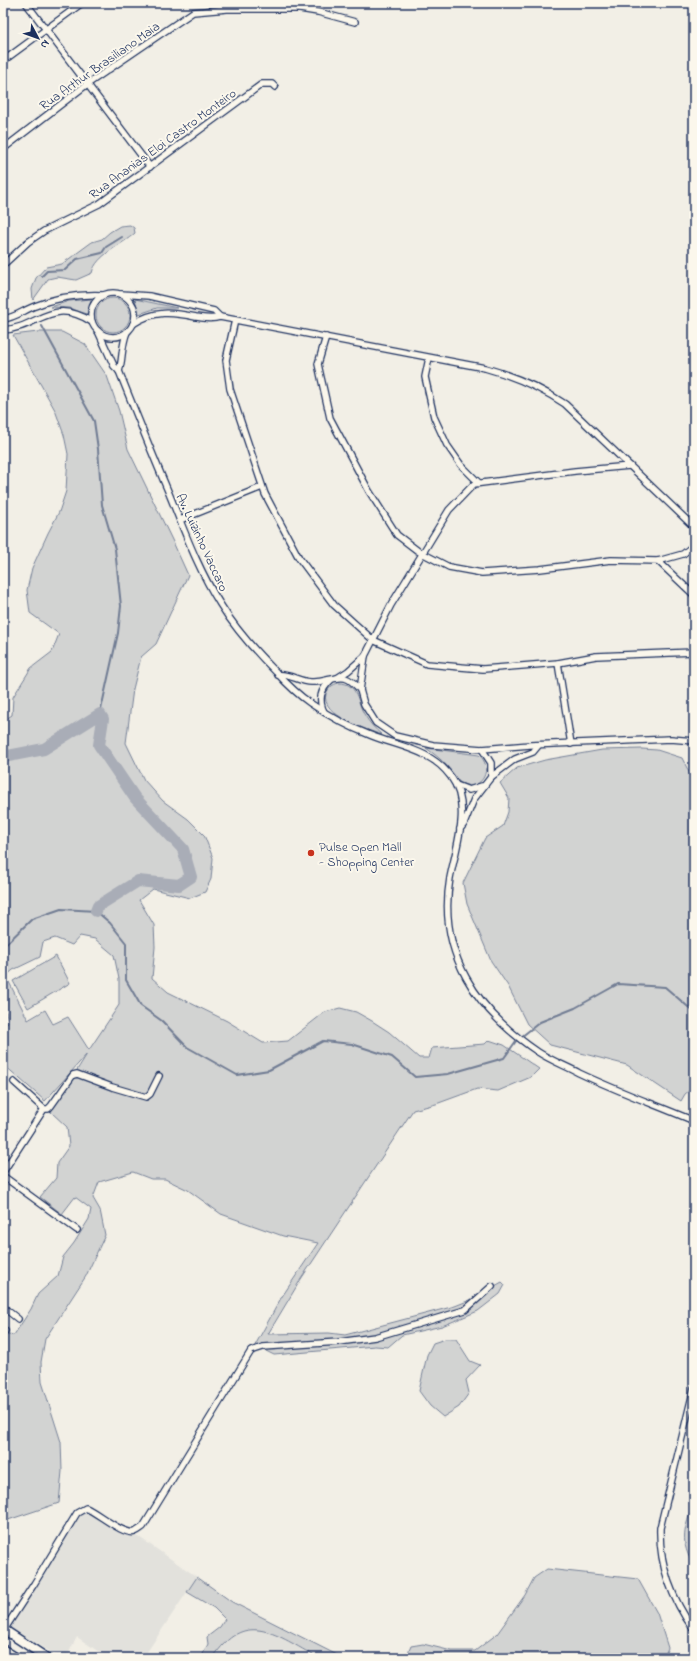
<svg xmlns="http://www.w3.org/2000/svg" width="697" height="1661" viewBox="0 0 697 1661" font-family="'Indie Flower',sans-serif">
	<rect width="100%" height="100%" fill="#f2efe6"/>
	<filter id="ink" filterUnits="userSpaceOnUse"><feTurbulence type="fractalNoise" baseFrequency=".025" numOctaves="2"/><feDisplacementMap in="SourceGraphic" scale="8" xChannelSelector="R" yChannelSelector="G"/><feConvolveMatrix kernelMatrix="1 2 1 2 8 2 1 2 1" color-interpolation-filters="sRGB"/></filter>
	<g filter="url(#ink)">
		<!-- built -->
		<g fill="#e2e1dc">
			<polygon points="87,1511 96,1515 124,1534 139,1537 197,1577 143,1658 108,1658 77,1637 66,1658 60,1658 10,1627 66,1534 80,1515"/>
			<polygon points="254,1629 272,1632 313,1655 312,1658 213,1658 219,1649 236,1633"/>
		</g>
		<!-- green -->
		<g fill="#d2d3d2" stroke="#768198" fill-rule="evenodd">
			<path d="M 130,225 L 134,228 L 135,233 C 122,245 96,255 92,273 L 76,280 L 57,277 L 48,279 L 33,300 L 32,289 L 36,278 L 46,267 L 62,264 L 92,242 L 102,239 L 110,232 L 120,226 Z"/>
			<circle cx="113" cy="315" r="17"/>
			<polygon points="92,299 87,314 69,308 51,307 69,301"/>
			<polygon points="135,299 177,308 157,308 139,314"/>
			<path d="M 38,332 L 62,332 L 85,344 L 107,376 L 119,411 L 128,449 L 173,542 L 188,575 L 156,644 L 141,657 L 133,689 L 126,743 L 144,780 L 163,801 L 188,819 L 204,835 L 213,858 L 211,879 L 205,892 L 190,898 L 153,889 L 139,900 L 154,925 L 155,947 L 152,978 L 168,992 L 227,1021 L 263,1043 L 288,1041 L 325,1012 L 340,1008 L 356,1012 L 372,1021 L 389,1032 L 419,1058 L 429,1058 L 432,1048 L 485,1044 L 489,1040 L 504,1045 L 539,1069 L 531,1077 L 498,1091 L 477,1089 L 436,1104 L 413,1110 L 301,1279 L 268,1334 L 329,1333 L 345,1335 L 455,1306 L 470,1300 L 502,1282 L 505,1285 L 500,1294 L 478,1311 L 442,1326 L 402,1335 L 388,1347 L 375,1346 L 274,1355 L 262,1349 L 252,1351 L 281,1298 L 318,1243 L 283,1236 L 221,1214 L 188,1190 L 165,1179 L 151,1179 L 133,1172 L 99,1182 L 93,1198 L 100,1210 L 105,1235 L 86,1276 L 45,1339 L 41,1362 L 42,1382 L 61,1442 L 62,1471 L 59,1503 L 8,1520 L 3,1517 L 3,1333 L 14,1335 L 31,1309 L 38,1294 L 58,1276 L 63,1257 L 74,1243 L 89,1219 L 91,1209 L 75,1197 L 62,1214 L 40,1197 L 56,1178 L 57,1163 L 69,1146 L 67,1127 L 51,1112 L 87,1054 L 45,1101 L 3,1064 L 3,1027 L 8,1022 L 6,1012 L 3,1008 L 3,721 L 12,715 L 13,697 L 31,668 L 52,652 L 59,634 L 30,613 L 27,590 L 32,568 L 48,533 L 59,512 L 66,491 L 68,454 L 64,435 L 55,410 L 13,335 ZM 80,936 L 95,939 L 114,955 L 119,979 L 119,1005 L 89,1050 L 68,1017 L 53,1024 L 45,1010 L 28,1020 L 6,976 L 13,970 L 40,957 L 43,942 L 55,938 L 72,945 Z"/>
			<path d="M 339,683 C 358,683 357,702 364,714 C 369,723 375,729 382,735 C 368,730 320,715 326,694 C 328,688 333,684 339,683 Z"/>
			<path d="M 426,748 L 479,755 C 494,767 482,792 463,784 C 456,781 452,772 447,766 C 441,759 433,753 426,748 Z"/>
			<polygon points="642,749 657,750 682,758 694,782 694,1087 685,1094 681,1101 627,1065 550,1045 527,1024 508,986 491,961 467,904 463,883 485,838 503,826 508,812 509,798 500,783 517,768 545,760 602,750"/>
			<polygon points="56,956 70,983 28,1008 13,981"/>
			<polygon points="445,1339 456,1339 470,1361 480,1365 466,1380 469,1393 459,1407 443,1417 430,1406 419,1391 427,1355 433,1343"/>
			<path d="M 694,1503 L 694,1566 C 679,1541 684,1529 694,1503 Z"/>
			<polygon points="547,1569 638,1579 657,1613 668,1648 663,1658 406,1658 411,1646 423,1644 452,1651 475,1651 497,1634 525,1595 534,1578"/>
			<path d="M 197,1577 L 232,1602 L 343,1658 L 312,1658 L 313,1655 C 274,1633 244,1610 213,1658 L 201,1658 L 208,1644 L 207,1637 L 220,1627 L 225,1619 L 214,1608 L 187,1592 Z"/>
		</g>
		<g fill="none" stroke-linecap="round" stroke-linejoin="round">
			<!-- stream -->
			<g stroke="#707b93" stroke-width="2">
				<polyline points="42,276 47,271 65,270 77,259 102,253 106,247 122,237"/>
				<polyline points="42,326 94,421 98,449 102,505 115,549 121,606 118,633 100,714"/>
				<polyline points="3,947 32,919 61,909 96,911 110,923 126,943 126,980 141,1006 162,1021 187,1047 237,1075 269,1070 323,1041 352,1044 392,1057 415,1077 448,1074 504,1058 516,1041 540,1022 575,1008 618,984 665,987 694,1012"/>
			</g>
			<!-- river -->
			<polyline stroke="#a9adb7" stroke-width="12" points="3,757 44,749 100,714 103,719 99,745 135,798 183,849 191,877 179,885 138,881 98,906 96,911"/>
			<defs>
				<g id="minor">
					<polyline points="26,3 150,167"/>
					<polyline points="300,9 302,3"/>
					<polyline points="3,61 82,3"/>
					<polyline points="3,149 86,85 193,12 227,9 300,9 318,12 355,22"/>
					<polyline points="3,265 28,242 44,231 99,204 262,84 272,84 275,87"/>
					<circle cx="113" cy="315" r="22"/>
					<polyline points="121,294 149,296 214,311 220,317"/>
					<path d="M 3,319 C 15,318 24,310 35,306 C 57,297 80,294 103,295"/>
					<polyline points="235,320 226,360 230,389 265,494 299,558 334,605 373,640 427,664 483,669 558,663 596,656 694,652"/>
					<path d="M 133,324 C 154,310 172,312 196,317 C 205,318 211,320 220,317 L 485,368 C 514,376 541,388 565,404 L 694,527"/>
					<path d="M 3,330 C 39,328 51,296 92,322"/>
					<path d="M 98,331 L 114,366 L 119,371 C 135,411 151,451 168,491 C 184,530 198,569 220,604 C 236,630 255,651 276,672 C 287,684 297,694 310,703 C 329,716 349,727 370,735 C 399,747 431,749 451,777 C 472,805 456,847 450,878 C 437,953 477,1011 538,1052 C 550,1060 566,1066 579,1073 C 617,1091 656,1105 694,1121"/>
					<polyline points="326,337 318,364 330,418 369,491 397,535 418,551 449,567 482,573 540,569 611,560 658,561 683,554 694,545"/>
					<polyline points="429,358 425,377 434,417 447,445 461,465 479,483"/>
					<path d="M 119,371 C 123,360 121,346 127,332"/>
					<polyline points="180,520 262,487"/>
					<polyline points="658,561 694,595"/>
					<polyline points="365,656 360,690 364,704 376,723 395,736 433,745 482,749 530,745 671,739 694,741"/>
					<polyline points="558,663 571,744"/>
					<path d="M 278,675 C 288,673 300,682 311,682 C 323,683 335,676 345,678 C 352,680 356,685 360,690"/>
					<polyline points="337,678 348,671 365,656 391,605 449,510 474,484 575,471 630,466"/>
					<path d="M 324,712 C 318,700 321,689 331,680"/>
					<polyline points="482,749 491,763 491,777"/>
					<polyline points="456,785 469,790 482,786"/>
					<polyline points="460,829 464,824 474,799 491,777 515,759 533,752 538,746"/>
					<polyline points="44,1109 48,1109 51,1106 73,1075 77,1074 112,1087 146,1097 150,1094 159,1076"/>
					<polyline points="3,1172 44,1109 14,1082"/>
					<polyline points="3,1176 77,1230"/>
					<polyline points="3,1307 18,1319"/>
					<polyline points="3,1330 5,1331"/>
					<path d="M 4,1630 L 34,1584 L 77,1513 L 86,1508 C 98,1513 124,1536 135,1532 C 138,1531 141,1528 143,1527 L 251,1351 L 263,1347 L 339,1342 L 375,1337 L 465,1310 L 492,1286"/>
					<path d="M 694,1630 C 672,1599 659,1566 660,1528 L 694,1388"/>
				</g>
				<polyline id="secondary" points="3,1629 47,1658"/>
				<polyline id="trunk" points="3,1650 16,1658"/>
			</defs>
			<!-- minor casing -->
			<use href="#minor" stroke="#1b2f5e" stroke-width="8"/>
			<!-- secondary casing -->
			<use href="#secondary" stroke="#1b2f5e" stroke-width="11"/>
			<!-- trunk casing -->
			<use href="#trunk" stroke="#1b2f5e" stroke-width="12"/>
			<!-- minor -->
			<use href="#minor" stroke="#fbf7ec" stroke-width="5.5"/>
			<!-- secondary -->
			<use href="#secondary" stroke="#fbf7ec" stroke-width="8"/>
			<!-- trunk -->
			<use href="#trunk" stroke="#fbf7ec" stroke-width="9"/>
		</g>
	</g>
	<!-- markers -->
	<circle fill="#c8321e" stroke="#fbf7ec" stroke-width="1.5" cx="311" cy="853" r="4"/>
	<g text-anchor="middle" stroke-width="4" stroke-linejoin="round" paint-order="stroke">
		<!-- street labels -->
		<g font-size="13" fill="#1b2f5e" stroke="#fbf7ec">
			<text transform="translate(99 65) rotate(-35)" y="5">Rua Arthur Brasiliano Maia</text>
			<text transform="translate(162 143) rotate(-36)" y="5">Rua Ananias Eloi Castro Monteiro</text>
			<text transform="translate(203 542) rotate(65)" y="5">Av. Luizinho Vaccaro</text>
		</g>
		<!-- poi labels -->
		<g font-size="13" fill="#1b2f5e" stroke="#fbf7ec" text-anchor="start">
			<text x="319" y="851">Pulse Open Mall<tspan x="319" dy="15">- Shopping Center</tspan></text>
		</g>
	</g>
	<!-- margin -->
	<rect width="697" height="1661" fill="none" stroke="#fbf7ec" stroke-width="16"/>
	<rect x="8" y="8" width="681" height="1645" fill="none" stroke="#1b2f5e" stroke-width="1.5" filter="url(#ink)"/>
	<!-- north arrow -->
	<g transform="translate(38 38) rotate(131)" stroke="#fbf7ec" stroke-width="3" paint-order="stroke">
	<path d="M0-3L7 15L0 10L-7 15Z" fill="#1b2f5e"/>
	<text y="-6" font-size="11" font-weight="bold" text-anchor="middle" fill="#1b2f5e">N</text>
	</g>
</svg>
